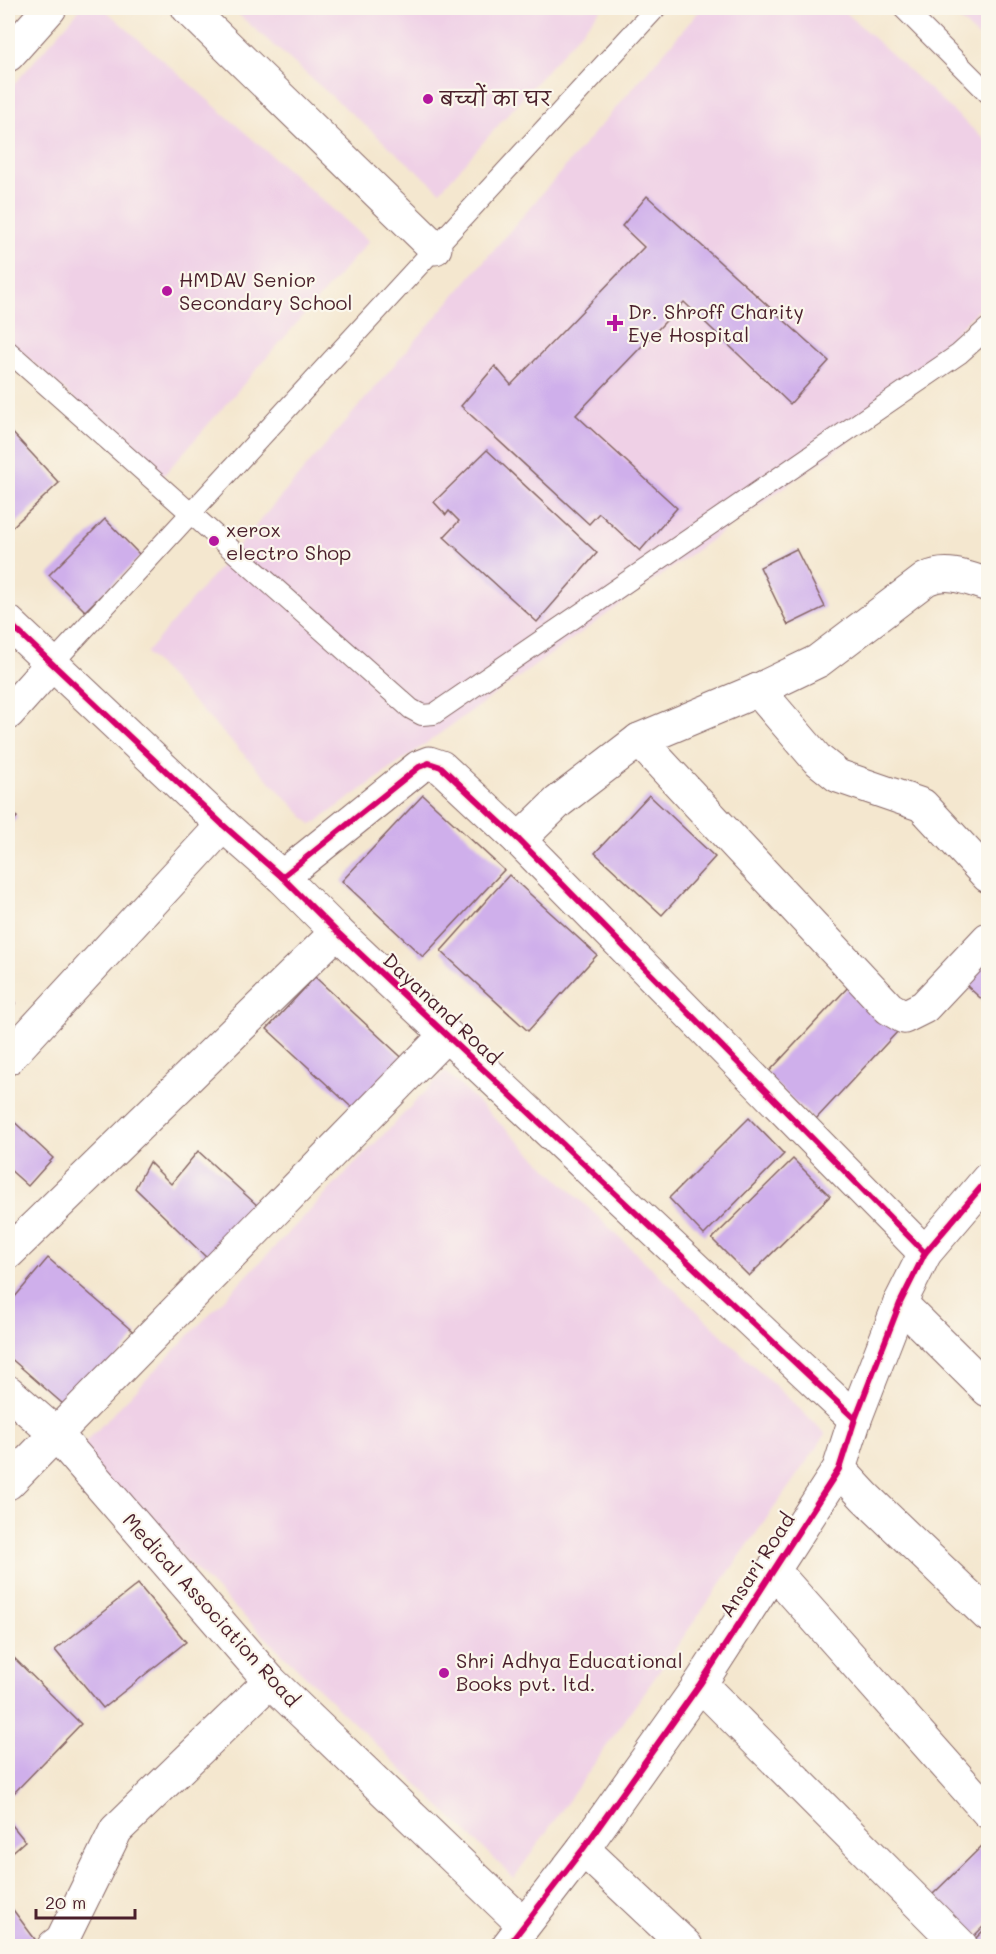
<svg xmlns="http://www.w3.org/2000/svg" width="996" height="1954" viewBox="0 0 996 1954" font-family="Mali,'Playpen Sans Deva',sans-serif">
	<rect width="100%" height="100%" fill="#fbf7ec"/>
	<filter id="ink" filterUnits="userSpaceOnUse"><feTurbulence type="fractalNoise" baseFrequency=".0167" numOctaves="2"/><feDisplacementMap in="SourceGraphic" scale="12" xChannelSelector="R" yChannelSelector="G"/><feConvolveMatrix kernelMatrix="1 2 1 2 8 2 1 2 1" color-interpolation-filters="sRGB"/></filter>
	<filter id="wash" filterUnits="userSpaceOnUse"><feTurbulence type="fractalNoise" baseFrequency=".008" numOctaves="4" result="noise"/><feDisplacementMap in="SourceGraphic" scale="24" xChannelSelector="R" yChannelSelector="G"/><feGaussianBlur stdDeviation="1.35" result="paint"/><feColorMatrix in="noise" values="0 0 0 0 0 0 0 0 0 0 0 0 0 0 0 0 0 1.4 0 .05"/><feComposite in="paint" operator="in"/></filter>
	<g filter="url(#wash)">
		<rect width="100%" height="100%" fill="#f4e7cf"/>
		<!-- built -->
		<g fill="#efd0e6">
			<polygon points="81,8 103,8 369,241 162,477 8,340 8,91"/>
			<polygon points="231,8 602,8 440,191"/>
			<polygon points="702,8 841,8 988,143 988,299 856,436 312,825 146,653"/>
			<polygon points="947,8 988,8 988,46"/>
			<polygon points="445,1071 826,1434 514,1878 75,1453"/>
		</g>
		<g id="blocks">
			<!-- building -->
			<g fill="#cfafeb">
				<polygon points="647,196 829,361 790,404 684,302 576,415 677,508 640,551 599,513 589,524 461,406 495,366 511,385 644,247 622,226"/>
				<polygon points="8,428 59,483 8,531"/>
				<polygon points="487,450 597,553 537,622 444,537 459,521 449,511 446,515 434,502"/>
				<polygon points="105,519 141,556 85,611 49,575"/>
				<polygon points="796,549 825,607 788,625 760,567"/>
				<polygon points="423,795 504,870 423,957 342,881"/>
				<polygon points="649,795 715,857 662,915 595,853"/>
				<polygon points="8,809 17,817 8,827"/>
				<polygon points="509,875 597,955 528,1031 441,951"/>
				<polygon points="988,960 988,1005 966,985"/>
				<polygon points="315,977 411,1066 363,1118 267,1029"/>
				<polygon points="850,985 899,1030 815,1120 766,1075"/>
				<polygon points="8,998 15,1003 8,1019"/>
				<polygon points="8,1116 53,1158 28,1186 8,1168"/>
				<polygon points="749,1118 784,1154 704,1235 669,1198"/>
				<polygon points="198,1151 259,1207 210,1261 135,1188 149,1162 171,1184"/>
				<polygon points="793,1159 830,1196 749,1276 712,1239"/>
				<polygon points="48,1258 137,1335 71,1411 8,1356 8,1305"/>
				<polygon points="138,1584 186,1642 103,1708 55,1650"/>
				<polygon points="8,1652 81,1724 13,1794 8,1789"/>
				<polygon points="8,1820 25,1841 8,1856"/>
				<polygon points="988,1840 988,1922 973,1937 932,1895"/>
				<polygon points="8,1903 40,1946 8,1946"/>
				<polygon points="988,1926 988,1946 981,1946 974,1940"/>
			</g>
		</g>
	</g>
	<g filter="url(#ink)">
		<use href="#blocks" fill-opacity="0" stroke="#866564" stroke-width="1.5"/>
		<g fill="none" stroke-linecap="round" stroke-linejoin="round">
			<defs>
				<g id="service">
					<polyline points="903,8 988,93"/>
					<polyline points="8,351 411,709 422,715 434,714 959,354 988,328"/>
					<polyline points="52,664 656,8"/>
				</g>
				<g id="minor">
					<polyline points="188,8 435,248"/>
					<polyline points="8,55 50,8"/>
					<polyline points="8,622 223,825 282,877 337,932 855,1419"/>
					<polyline points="758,690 817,759 838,776 922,805 988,876"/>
					<polyline points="8,713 52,664"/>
					<polyline points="639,740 889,1008 904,1017 924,1007 988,939"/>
					<path d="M 519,840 L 558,802 L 639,740 L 758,690 L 818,661 L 926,579 C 948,569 967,578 988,585"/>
					<polyline points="282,877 419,767 429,763 441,767 519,840 925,1253"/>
					<polyline points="8,1058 223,825"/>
					<polyline points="8,1253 337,932"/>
					<polyline points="900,1303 988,1390"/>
					<polyline points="8,1392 56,1434 270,1681 523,1924"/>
					<polyline points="839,1469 865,1497 988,1615"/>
					<polyline points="8,1483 446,1035"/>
					<polyline points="773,1570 988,1812"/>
					<polyline points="700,1684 961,1946"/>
					<polyline points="583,1849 686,1946"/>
					<polyline points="54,1946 62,1940 116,1830 270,1681"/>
				</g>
				<polyline id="tertiary" points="508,1946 583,1849 700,1684 839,1469 855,1419 900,1303 925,1253 988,1179"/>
			</defs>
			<!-- service casing -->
			<use href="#service" stroke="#866564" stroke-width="22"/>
			<!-- minor casing -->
			<use href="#minor" stroke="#866564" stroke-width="35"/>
			<!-- tertiary casing -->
			<use href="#tertiary" stroke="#866564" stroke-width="35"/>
			<!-- service -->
			<use href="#service" stroke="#fff" stroke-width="20"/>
			<!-- minor -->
			<use href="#minor" stroke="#fff" stroke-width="33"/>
			<!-- tertiary -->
			<use href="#tertiary" stroke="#fff" stroke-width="33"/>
			<defs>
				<g id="cycleway">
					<polyline points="8,622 223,825 282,877 337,932 855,1419"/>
					<polyline points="282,877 419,767 429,763 441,767 519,840 925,1253"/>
					<polyline points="508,1946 583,1849 700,1684 839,1469 855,1419 900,1303 925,1253 988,1179"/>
				</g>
			</defs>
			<!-- cycleway casing -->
			<use href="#cycleway" stroke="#fbf7ec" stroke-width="10"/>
			<!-- cycleway -->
			<use href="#cycleway" stroke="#d6006c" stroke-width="6"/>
		</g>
	</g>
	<!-- markers -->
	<g fill="#b5179e" stroke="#fbf7ec" stroke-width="2">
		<circle cx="428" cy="99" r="6"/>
		<circle cx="167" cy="291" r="6"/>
		<path d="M612 314h6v6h6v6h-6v6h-6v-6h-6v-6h6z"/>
		<circle cx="214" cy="541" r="6"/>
		<circle cx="444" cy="1673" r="6"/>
	</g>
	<g text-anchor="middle" stroke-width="4.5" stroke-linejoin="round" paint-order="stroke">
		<!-- poi labels -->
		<g font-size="20" fill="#4a1f2b" stroke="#fbf7ec" text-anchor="start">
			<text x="440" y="106">बच्चों का घर</text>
			<text x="179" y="287">HMDAV Senior<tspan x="179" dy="23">Secondary School</tspan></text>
			<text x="628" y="319">Dr. Shroff Charity<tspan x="628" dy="23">Eye Hospital</tspan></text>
			<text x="226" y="537">xerox<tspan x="226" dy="23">electro Shop</tspan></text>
			<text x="456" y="1668">Shri Adhya Educational<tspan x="456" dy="23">Books pvt. ltd.</tspan></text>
		</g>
		<!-- street labels -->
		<g font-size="20" fill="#4a1f2b" stroke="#fbf7ec">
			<text transform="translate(442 1009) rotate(43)" y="7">Dayanand Road</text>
			<text transform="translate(757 1565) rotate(-57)" y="7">Ansari Road</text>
			<text transform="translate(211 1610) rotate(48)" y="7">Medical Association Road</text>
		</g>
	</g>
	<!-- margin -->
	<rect width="996" height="1954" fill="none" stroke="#fbf7ec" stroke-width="30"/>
	<!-- scale -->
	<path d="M36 1909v9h99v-9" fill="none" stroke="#4a1f2b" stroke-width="3"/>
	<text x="45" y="1909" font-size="18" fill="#4a1f2b" stroke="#fbf7ec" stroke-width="4.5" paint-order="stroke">20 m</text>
</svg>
